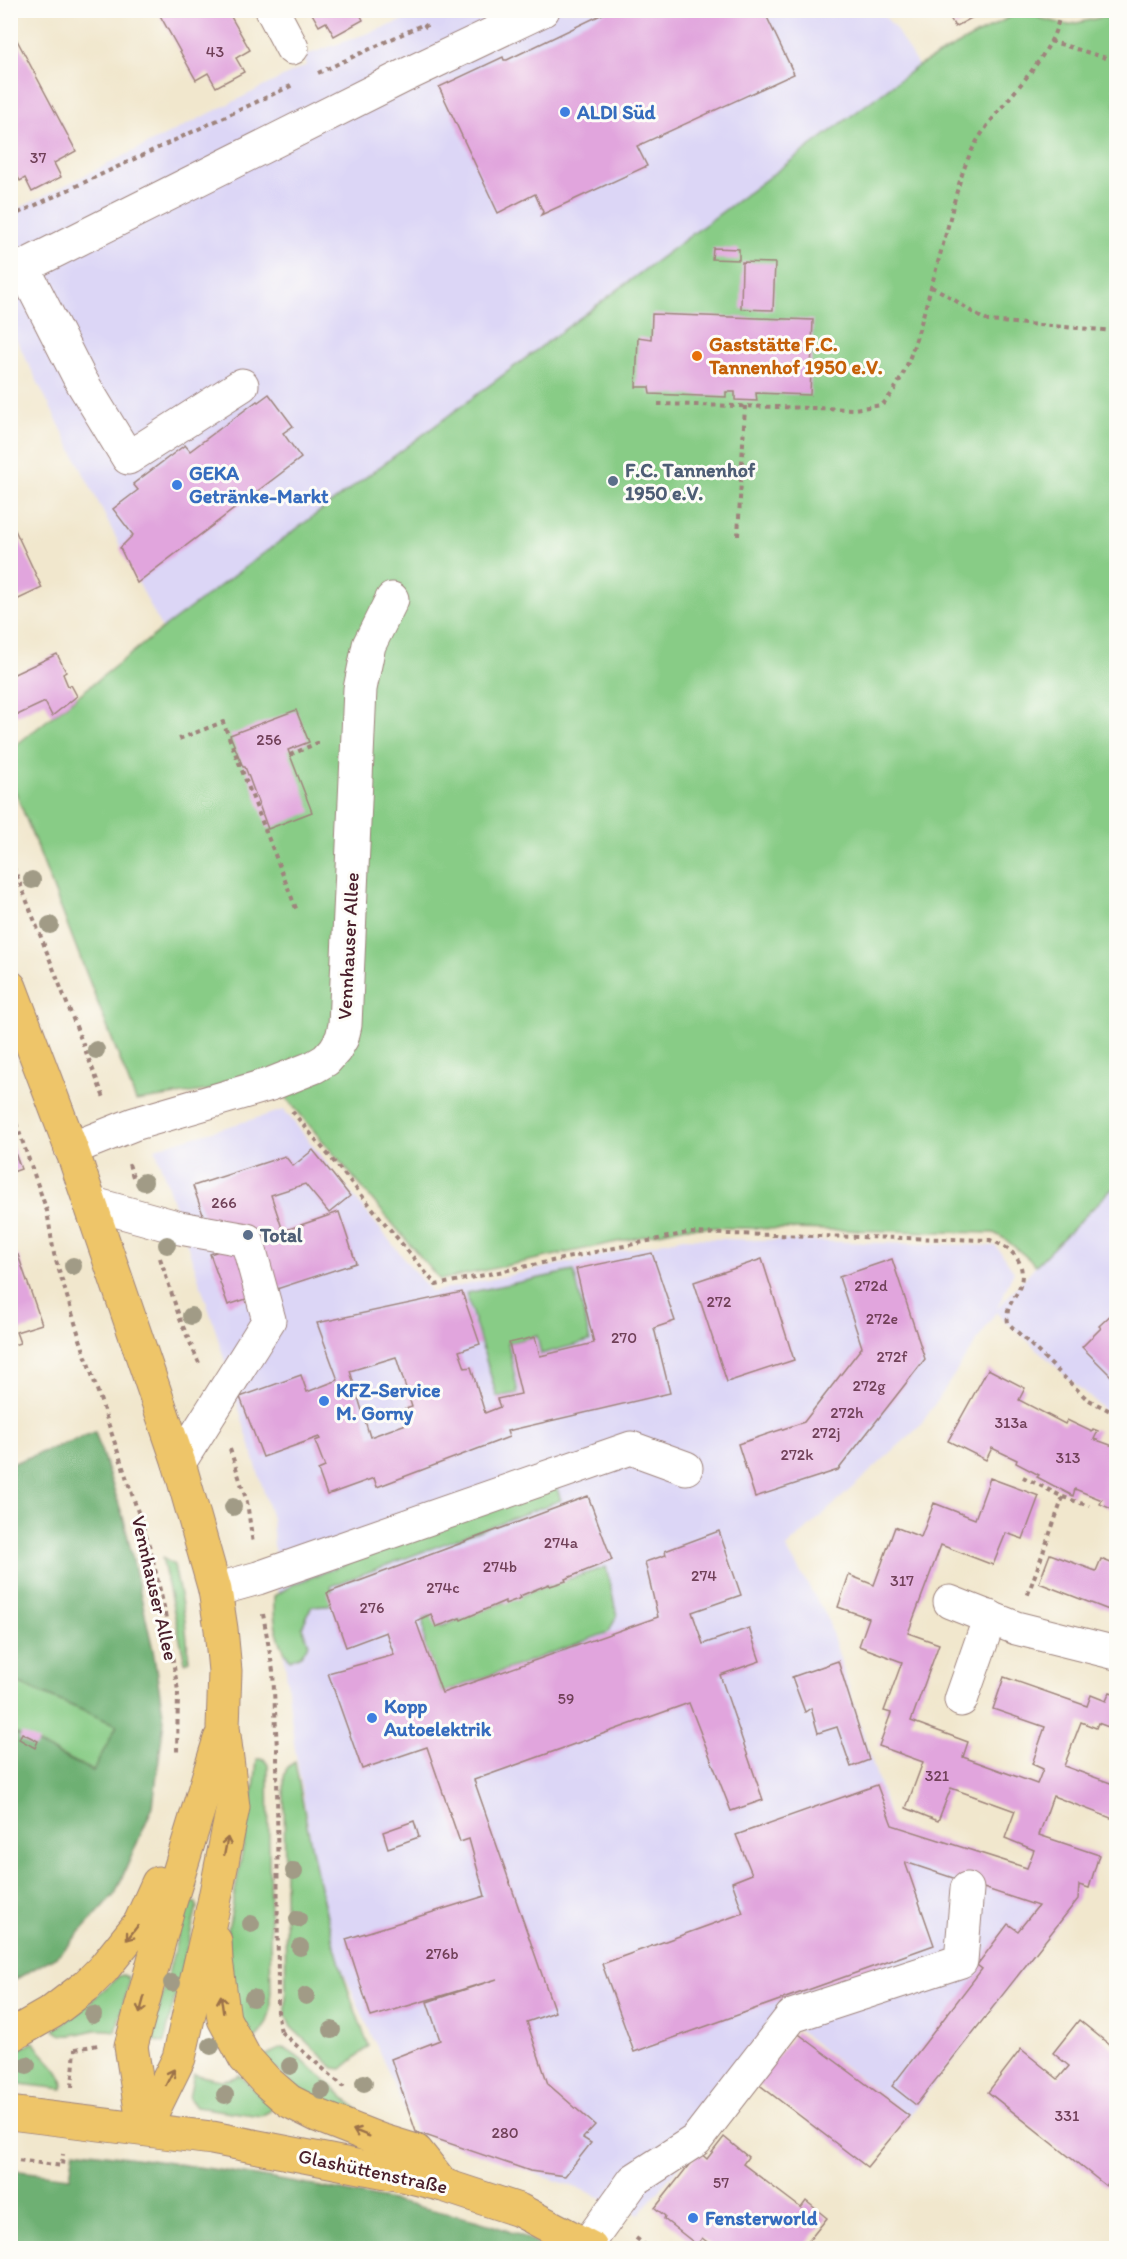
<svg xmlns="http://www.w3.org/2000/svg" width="1127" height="2259" viewBox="0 0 1127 2259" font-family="Itim,sans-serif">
	<rect width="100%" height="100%" fill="#fdfcf7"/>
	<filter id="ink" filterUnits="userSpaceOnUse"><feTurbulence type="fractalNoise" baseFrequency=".0167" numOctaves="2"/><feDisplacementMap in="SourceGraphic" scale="12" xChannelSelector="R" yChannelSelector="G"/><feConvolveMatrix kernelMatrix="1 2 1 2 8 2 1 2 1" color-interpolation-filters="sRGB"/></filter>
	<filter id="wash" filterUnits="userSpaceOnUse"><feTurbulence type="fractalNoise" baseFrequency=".008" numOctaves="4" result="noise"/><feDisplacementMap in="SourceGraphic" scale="24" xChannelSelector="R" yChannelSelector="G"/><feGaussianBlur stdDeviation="1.35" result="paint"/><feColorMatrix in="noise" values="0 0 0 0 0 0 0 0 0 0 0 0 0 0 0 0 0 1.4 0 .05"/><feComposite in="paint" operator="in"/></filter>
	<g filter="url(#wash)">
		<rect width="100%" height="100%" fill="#f1e7cd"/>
		<!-- built -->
		<g fill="#dcd6f6">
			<polygon points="430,11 880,11 895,28 918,66 162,629 11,329 11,212 307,65 304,56"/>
			<polygon points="284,1110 431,1292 683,1238 996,1246 1014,1271 997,1309 1036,1265 1116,1185 1116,1421 996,1312 920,1426 786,1548 827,1617 892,1825 1078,1899 909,2116 795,2028 639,2214 583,2190 415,2132 334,1951 316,1872 294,1743 278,1598 272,1519 214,1325 155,1148"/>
		</g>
		<!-- green -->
		<g fill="#88cc86" stroke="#697658" stroke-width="1.5">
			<polygon points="1021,11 1037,11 1039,18 1068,25 1116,14 1116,1185 1036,1265 1005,1239 994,1233 687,1227 440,1280 272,1081 136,1101 11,780 11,749 162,629 859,110 918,66"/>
			<polygon points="574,1271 590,1341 541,1354 537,1336 508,1343 518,1393 497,1397 466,1293"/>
			<path d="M 555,1483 L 561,1500 L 331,1586 L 337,1604 L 312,1606 L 302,1627 L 309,1644 L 301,1655 L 290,1660 C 276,1640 273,1620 274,1596 L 294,1584 Z"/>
			<polygon points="162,1558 174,1565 185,1620 189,1660 185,1662"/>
			<polygon points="606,1567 617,1615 609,1632 442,1693 425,1647 423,1618 437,1614 441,1627 535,1590"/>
			<polygon points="10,1680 117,1725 94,1771 11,1731"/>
			<path d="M 257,1759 L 264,1759 L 268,1765 L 271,2004 C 270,2020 264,2031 251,2042 L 238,2016 L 227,1936 L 255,1781 Z"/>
			<path d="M 295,1762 C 313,1859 331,1955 369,2046 L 342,2069 L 334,2068 L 291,2027 L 286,2016 L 284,1777 L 287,1767 Z"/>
			<polygon points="189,1901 196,1903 197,1907 164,2043 151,2040 186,1904"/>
			<path d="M 123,1975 L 128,1977 L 129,1983 L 116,2031 C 109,2030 102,2029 96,2030 C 81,2032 66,2041 54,2030 L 77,2014 L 119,1976 Z"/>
			<path d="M 34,2042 C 42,2059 64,2068 63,2089 L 11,2083 L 10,2054 Z"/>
			<path d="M 282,2048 C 297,2051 352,2105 366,2118 L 366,2123 L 297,2087 L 262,2057 Z"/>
			<path d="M 194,2074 C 210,2078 224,2084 239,2075 L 271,2107 L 270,2111 L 261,2116 L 196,2107 L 189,2098 Z"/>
		</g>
		<!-- forest -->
		<g fill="#6eb073" stroke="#5c684f" stroke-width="1.5">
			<polygon points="95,1432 124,1520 153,1650 164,1720 153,1806 115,1894 60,1954 11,1982 10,1731 93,1771 117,1725 11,1680 11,1464"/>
			<path d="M 74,2150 C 177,2163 280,2178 382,2199 C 438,2211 496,2221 547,2248 L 11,2248 L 11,2170 L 70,2177 Z"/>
		</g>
		<g id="blocks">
			<!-- building -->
			<g fill="#e1a5dd" fill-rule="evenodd">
				<polygon points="157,10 227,10 250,50 236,58 244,72 216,87 208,73 196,80"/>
				<polygon points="310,10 358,10 363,20 334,36 326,22 319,26"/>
				<polygon points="611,10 764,11 794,74 637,146 647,166 569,202 541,215 543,212 535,194 498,213 439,87 503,57 504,60 507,60"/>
				<polygon points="946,10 986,10 955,27"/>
				<polygon points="10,27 76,151 54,163 61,177 32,192 25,178 20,181 10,162"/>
				<polygon points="713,248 739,249 739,260 712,259"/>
				<polygon points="742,262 775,263 773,310 741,309"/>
				<polygon points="652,314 813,320 810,395 756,393 757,401 735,400 735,392 726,392 726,397 650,394 649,387 636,387 638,337 651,339"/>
				<polygon points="269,394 293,426 283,433 301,458 137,583 120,548 133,535 113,509 138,490 133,484 185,445 190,451 257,401 258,402"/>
				<polygon points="15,530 42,588 10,603 10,532"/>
				<polygon points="57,654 66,672 63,674 68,686 71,685 77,696 52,716 45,702 13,717 10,712 10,676"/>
				<polygon points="296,710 309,742 288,750 312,812 268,829 247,772 245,767 243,767 230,735"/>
				<polygon points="10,1140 21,1169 10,1173"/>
				<polygon points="313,1150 350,1196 329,1213 305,1184 271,1195 283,1231 339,1212 356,1263 228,1305 210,1254 216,1252 193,1186 285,1156 293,1166"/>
				<path d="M 652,1253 L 675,1321 L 654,1328 L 670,1393 L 507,1431 L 509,1437 L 377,1487 L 374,1478 L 327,1495 L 318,1470 L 325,1467 L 315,1441 L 320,1439 L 319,1437 L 263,1457 L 240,1397 L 301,1375 L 307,1392 L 338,1380 L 317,1323 L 462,1292 L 480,1344 L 459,1351 L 465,1368 L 471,1367 L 485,1413 L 500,1407 L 497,1399 L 521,1394 L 509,1343 L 535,1337 L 540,1356 L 594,1343 L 576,1269 ZM 396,1357 L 412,1407 L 405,1409 L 409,1423 L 370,1437 L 350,1371 Z"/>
				<polygon points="18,1255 42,1324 16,1332 20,1343 10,1346 10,1257"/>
				<polygon points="762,1259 794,1360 727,1382 694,1282"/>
				<polygon points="892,1259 925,1359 838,1470 755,1497 738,1444 804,1422 862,1347 839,1277"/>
				<polygon points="1116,1310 1116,1381 1082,1347 1101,1328 1099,1326"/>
				<polygon points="988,1369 1025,1388 1019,1400 1065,1424 1067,1420 1092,1432 1093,1429 1098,1431 1094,1439 1116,1447 1116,1511 1100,1504 1102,1500 1075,1489 1073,1496 1037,1477 1039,1475 1016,1463 1017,1460 992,1448 986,1460 948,1441"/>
				<polygon points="990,1478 1039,1496 1023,1539 1006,1533 993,1565 941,1545 908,1633 939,1644 911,1721 968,1742 963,1757 1037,1784 1043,1769 1032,1764 1045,1727 993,1709 1004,1677 1087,1706 1091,1695 1106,1701 1110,1692 1116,1694 1116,1730 1098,1723 1096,1728 1081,1722 1064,1766 1116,1785 1116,1820 1053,1796 1039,1835 1099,1855 1089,1888 1079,1885 1078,1899 916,2105 892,2086 982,1969 977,1965 1008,1924 1018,1931 1038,1906 905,1862 934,1945 634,2052 602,1964 743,1913 732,1882 752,1874 736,1835 877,1785 892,1825 1027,1868 1034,1850 1005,1838 1015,1811 951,1788 938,1821 906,1808 923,1762 879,1746 891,1713 884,1711 902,1662 859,1646 869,1618 838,1607 849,1575 874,1585 895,1527 921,1537 934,1503 975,1519"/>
				<polygon points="588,1496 612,1560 565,1579 566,1581 550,1586 549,1584 520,1596 521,1598 505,1604 505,1601 461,1620 460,1618 436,1627 431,1614 416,1621 442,1693 658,1617 645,1562 666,1555 665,1551 719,1531 741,1595 692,1612 703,1644 749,1628 760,1661 720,1675 763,1800 731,1811 689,1703 474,1780 555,2012 527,2022 548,2084 595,2125 583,2138 591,2143 565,2176 530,2171 416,2132 391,2059 440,2040 427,2002 497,1979 371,2017 346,1939 485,1896 469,1839 460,1842 427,1747 362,1769 328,1673 394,1655 386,1632 346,1647 327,1593"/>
				<polygon points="1050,1554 1096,1571 1101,1559 1116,1565 1116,1607 1114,1612 1039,1583"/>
				<polygon points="838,1661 869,1760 851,1767 837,1727 818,1733 811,1708 805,1712 792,1677"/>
				<polygon points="22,1733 38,1741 35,1748 19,1739"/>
				<polygon points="414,1821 419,1837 388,1848 383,1832"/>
				<polygon points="1079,2020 1116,2050 1116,2172 1106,2186 988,2092 1021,2049 1058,2079 1069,2066 1053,2053"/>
				<polygon points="796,2032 909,2116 867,2167 757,2083"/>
				<polygon points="724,2137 748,2157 743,2164 801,2208 806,2201 827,2218 803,2248 715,2248 702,2238 697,2245 664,2219 665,2216 655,2208 699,2152 707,2159"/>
			</g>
		</g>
	</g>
	<g filter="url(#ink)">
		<use href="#blocks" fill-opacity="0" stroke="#9e837c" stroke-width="1.5"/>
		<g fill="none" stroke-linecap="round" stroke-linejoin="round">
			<defs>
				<g id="minor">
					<polyline points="272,10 292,48"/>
					<polyline points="10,266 23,267 80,379 128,458 242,385"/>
					<polyline points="23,267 404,76 543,10"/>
					<polyline points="71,1149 134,1124 271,1084 314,1067 326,1060 335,1050 342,1038 345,1025 360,689 369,645 392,599"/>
					<polyline points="90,1203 180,1228 247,1240 269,1320 179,1463"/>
					<polyline points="215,1590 258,1578 631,1448 686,1468"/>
					<polyline points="950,1602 1016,1628 1116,1653"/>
					<polyline points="961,1700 990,1617"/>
					<polyline points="587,2245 634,2180 696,2140 792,2016 961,1961 967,1889"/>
				</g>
				<g id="major">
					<polyline points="10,987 74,1156 179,1463 215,1590 221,1629 225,1671 223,1727 233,1807 214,1903 179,2058 144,2129"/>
					<polyline points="215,1941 216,1960 224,2019 245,2058 266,2081 289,2101 319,2116 380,2140 416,2151 443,2185"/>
					<polyline points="10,2036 52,2012 86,1986 103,1969 140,1923 158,1883"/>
					<polyline points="10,2113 212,2138 407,2176 443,2185 519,2210 591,2248"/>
					<polyline points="144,2129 131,2046 167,1912 220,1739"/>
				</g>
			</defs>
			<!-- minor casing -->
			<use href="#minor" stroke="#9e837c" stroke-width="35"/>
			<!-- major casing -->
			<use href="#major" stroke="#9e837c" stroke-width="35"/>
			<!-- path -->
			<g stroke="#9e837c" stroke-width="4" stroke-dasharray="4.5 4.5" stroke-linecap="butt">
				<polyline points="1050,41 1116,61"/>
				<polyline points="318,73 424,24 427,28"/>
				<polyline points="10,217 295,84"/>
				<path d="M 931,287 C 952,295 968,312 988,321 L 1116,331"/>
				<path d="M 658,404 L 854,409 L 882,405 C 904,382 912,352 921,323 C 930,291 939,259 948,226 C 954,202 960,175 971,152 C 993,106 1057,59 1060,10"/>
				<polyline points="738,536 745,406"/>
				<polyline points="179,739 223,722 297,911"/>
				<polyline points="290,755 317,743 323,743"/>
				<polyline points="10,858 104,1098"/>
				<polyline points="10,1106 47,1211 54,1254 80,1339 150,1548 164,1607 178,1691 177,1753"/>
				<path d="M 292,1111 L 436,1285 L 687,1233 L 990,1240 C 1010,1247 1026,1260 1021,1283 C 1016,1301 1005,1302 1008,1323 L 1087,1399 L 1116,1414"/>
				<polyline points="129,1164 134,1180"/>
				<polyline points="160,1258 181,1322 199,1363"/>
				<polyline points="230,1449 247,1502 253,1544"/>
				<polyline points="1023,1477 1063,1497 1027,1597"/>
				<polyline points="1063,1497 1089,1506"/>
				<polyline points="263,1614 273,1671 277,1749 278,2017 281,2032"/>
				<polyline points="281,2032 344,2087"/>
				<polyline points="75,2049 98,2045"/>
				<polyline points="72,2087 75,2049"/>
				<polyline points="10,2159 62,2166 63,2154"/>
				<polyline points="636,2238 649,2248"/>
			</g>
			<!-- minor -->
			<use href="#minor" stroke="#fff" stroke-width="33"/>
			<!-- major -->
			<use href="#major" stroke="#eec569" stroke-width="33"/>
		</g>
		<!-- trees -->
		<g fill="#a19b86">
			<circle cx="32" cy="880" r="9"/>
			<circle cx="50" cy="925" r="9"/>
			<circle cx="96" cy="1050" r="9"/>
			<circle cx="144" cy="1182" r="9"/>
			<circle cx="167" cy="1245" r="9"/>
			<circle cx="73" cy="1266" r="9"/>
			<circle cx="191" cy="1316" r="9"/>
			<circle cx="233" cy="1507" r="9"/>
			<circle cx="294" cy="1871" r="9"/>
			<circle cx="298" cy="1919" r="9"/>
			<circle cx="251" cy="1924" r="9"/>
			<circle cx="300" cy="1947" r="9"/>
			<circle cx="172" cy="1983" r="9"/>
			<circle cx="306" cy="1996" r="9"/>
			<circle cx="253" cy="1998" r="9"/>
			<circle cx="93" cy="2015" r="9"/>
			<circle cx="332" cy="2030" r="9"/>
			<circle cx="211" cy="2046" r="9"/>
			<circle cx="27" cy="2065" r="9"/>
			<circle cx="290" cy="2066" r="9"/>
			<circle cx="364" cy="2083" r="9"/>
			<circle cx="322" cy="2091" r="9"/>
			<circle cx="225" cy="2095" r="9"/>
		</g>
		<!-- one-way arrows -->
		<defs><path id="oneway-shaft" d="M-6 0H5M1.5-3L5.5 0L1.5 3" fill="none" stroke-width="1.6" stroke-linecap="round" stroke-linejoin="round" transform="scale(1.5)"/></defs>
		<g stroke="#9c724a">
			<use href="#oneway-shaft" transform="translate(226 1846) rotate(-79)"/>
			<use href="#oneway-shaft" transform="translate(132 1933) rotate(128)"/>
			<use href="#oneway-shaft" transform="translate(222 2004) rotate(-98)"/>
			<use href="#oneway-shaft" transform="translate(142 2005) rotate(105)"/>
			<use href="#oneway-shaft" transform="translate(170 2077) rotate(-63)"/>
			<use href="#oneway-shaft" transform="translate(361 2133) rotate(-158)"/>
		</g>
	</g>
	<!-- markers -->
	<g fill="#3f7fe0" stroke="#fdfcf7" stroke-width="2">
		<circle cx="565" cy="112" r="6"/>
		<circle cx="177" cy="485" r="6"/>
		<circle cx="324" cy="1401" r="6"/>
		<circle cx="372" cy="1718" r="6"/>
		<circle cx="693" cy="2218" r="6"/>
	</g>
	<circle fill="#e8710a" stroke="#fdfcf7" stroke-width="2" cx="697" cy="356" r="6"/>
	<g fill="#5c6f8a" stroke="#fdfcf7" stroke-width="2">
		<circle cx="613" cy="481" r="6"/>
		<circle cx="248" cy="1235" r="6"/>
	</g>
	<g text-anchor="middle" stroke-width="6" stroke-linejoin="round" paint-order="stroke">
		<!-- number labels -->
		<g font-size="16" fill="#704058">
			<text x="215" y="57">43</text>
			<text x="38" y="163">37</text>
			<text x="269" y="745">256</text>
			<text x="224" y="1208">266</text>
			<text x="871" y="1291">272d</text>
			<text x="719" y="1307">272</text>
			<text x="882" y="1324">272e</text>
			<text x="624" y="1343">270</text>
			<text x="892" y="1362">272f</text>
			<text x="869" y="1391">272g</text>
			<text x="847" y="1418">272h</text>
			<text x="1011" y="1428">313a</text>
			<text x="826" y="1438">272j</text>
			<text x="797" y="1460">272k</text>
			<text x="1068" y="1463">313</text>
			<text x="561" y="1548">274a</text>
			<text x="500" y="1572">274b</text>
			<text x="704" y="1581">274</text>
			<text x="902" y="1586">317</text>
			<text x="443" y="1593">274c</text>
			<text x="372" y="1613">276</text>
			<text x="566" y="1704">59</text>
			<text x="937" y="1781">321</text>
			<text x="442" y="1959">276b</text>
			<text x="1067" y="2121">331</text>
			<text x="505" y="2138">280</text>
			<text x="721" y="2188">57</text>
		</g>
		<!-- shop labels -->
		<g font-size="20" font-weight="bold" fill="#366cbe" stroke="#fdfcf7" text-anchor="start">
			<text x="577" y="119">ALDI Süd</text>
			<text x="189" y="480">GEKA<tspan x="189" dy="23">Getränke-Markt</tspan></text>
			<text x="336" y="1397">KFZ-Service<tspan x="336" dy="23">M. Gorny</tspan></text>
			<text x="384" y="1713">Kopp<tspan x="384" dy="23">Autoelektrik</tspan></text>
			<text x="705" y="2225">Fensterworld</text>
		</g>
		<!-- food labels -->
		<g font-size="20" font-weight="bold" fill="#c56008" stroke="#fdfcf7" text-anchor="start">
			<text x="709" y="351">Gaststätte F.C.<tspan x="709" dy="23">Tannenhof 1950 e.V.</tspan></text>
		</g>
		<!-- service labels -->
		<g font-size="20" font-weight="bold" fill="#4e5e75" stroke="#fdfcf7" text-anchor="start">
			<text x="625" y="477">F.C. Tannenhof<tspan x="625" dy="23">1950 e.V.</tspan></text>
			<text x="260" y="1242">Total</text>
		</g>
		<!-- street labels -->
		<g font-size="20" fill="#4a1f2b" stroke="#fdfcf7">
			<text transform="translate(348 946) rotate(-87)" y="7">Vennhauser Allee</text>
			<text transform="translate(155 1588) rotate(77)" y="7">Vennhauser Allee</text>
			<text transform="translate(373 2171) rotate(12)" y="7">Glashüttenstraße</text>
		</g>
	</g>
	<!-- margin -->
	<rect width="1127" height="2259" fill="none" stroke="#fdfcf7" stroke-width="36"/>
</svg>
